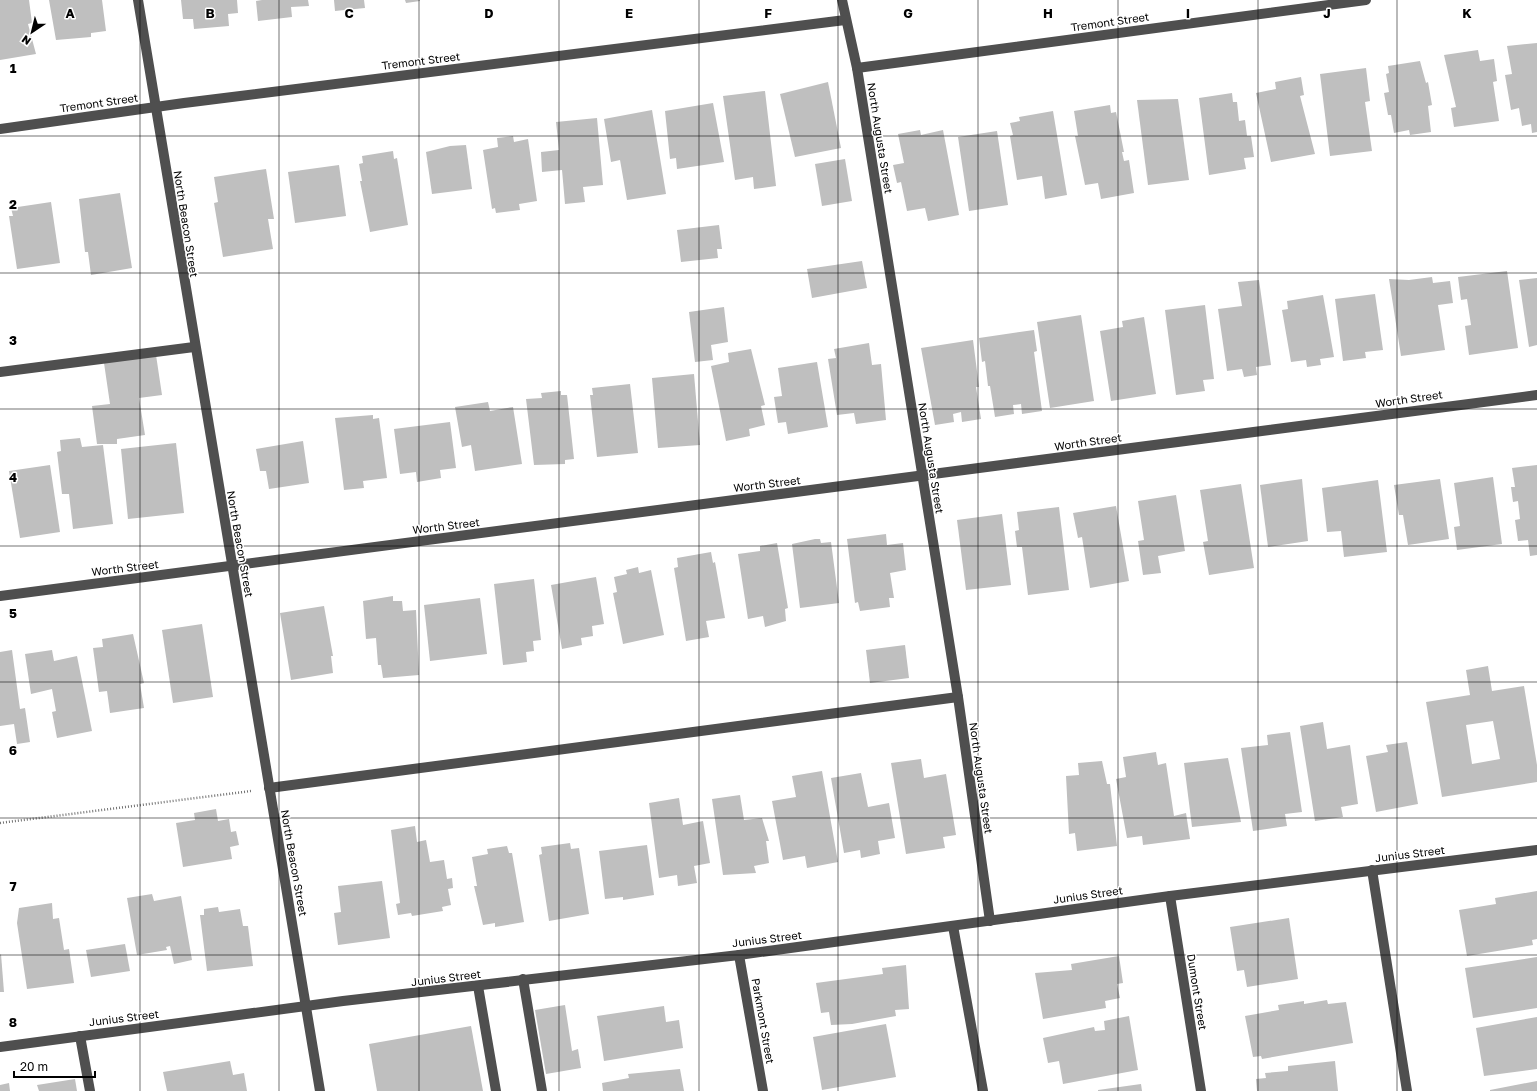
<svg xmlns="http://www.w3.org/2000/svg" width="1537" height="1091" viewBox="0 0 1537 1091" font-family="'Golos Text',sans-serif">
	<rect width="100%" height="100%" fill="#fff"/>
	<!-- building -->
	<g fill="#bfbfbf" fill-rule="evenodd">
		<polygon points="0,0 29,0 32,23 28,24 36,54 0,60"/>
		<polygon points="49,0 102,0 106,31 91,33 91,37 56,40"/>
		<polygon points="181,0 237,0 238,13 228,14 229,26 194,29 193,19 183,19"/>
		<polygon points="262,0 308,0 309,6 291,7 292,17 258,21 256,1"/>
		<polygon points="334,0 364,0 365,8 335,11"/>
		<polygon points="405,0 420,0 420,1 406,3"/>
		<polygon points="1537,43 1537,132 1532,133 1531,124 1522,126 1519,108 1511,110 1505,75 1512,74 1507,46"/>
		<polygon points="1478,50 1480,61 1494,59 1497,81 1493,82 1499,121 1454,127 1451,108 1456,107 1444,55"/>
		<polygon points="1420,61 1426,83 1428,82 1432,105 1428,106 1431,132 1410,135 1409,130 1394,133 1391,115 1388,115 1384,93 1389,92 1386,74 1389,73 1388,66"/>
		<polygon points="1366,68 1370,101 1365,102 1372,151 1330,156 1320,74"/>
		<polygon points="1301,77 1304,95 1300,96 1315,154 1271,162 1256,93 1276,89 1275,82"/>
		<polygon points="828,82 841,148 795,157 780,94"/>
		<polygon points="765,91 776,186 754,189 753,177 735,180 723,96"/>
		<polygon points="1232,93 1233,102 1237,102 1239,121 1245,120 1247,136 1251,136 1254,157 1244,158 1246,169 1209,175 1199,98"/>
		<polygon points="1178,99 1189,180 1148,185 1137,100"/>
		<polygon points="713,103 724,162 677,169 676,158 670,159 665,111"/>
		<polygon points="1110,105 1111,113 1116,112 1124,152 1122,152 1124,161 1129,160 1134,193 1101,199 1098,183 1085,185 1075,136 1078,136 1074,111"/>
		<polygon points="652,110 666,194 627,200 620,160 611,162 604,119"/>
		<polygon points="1053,111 1067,195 1045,199 1042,176 1017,180 1010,136 1013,135 1010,123 1020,121 1019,117"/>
		<polygon points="597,118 603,185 583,187 585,202 565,204 562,170 542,172 541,152 559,150 556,122"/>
		<polygon points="920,130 921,135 943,130 959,215 928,221 925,208 907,211 901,182 897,183 893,165 904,163 898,134"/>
		<polygon points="997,131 1008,205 969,211 958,137"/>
		<polygon points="513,136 514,142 528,139 537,201 519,204 520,210 496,213 495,208 492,209 483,150 498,147 497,138"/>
		<polygon points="466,145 472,189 432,194 426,152 450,146"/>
		<polygon points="393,151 394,159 397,158 408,225 370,232 360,181 362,181 359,164 363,163 362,156"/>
		<polygon points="845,159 852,201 822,206 815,164"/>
		<polygon points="339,165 346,216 295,223 288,172"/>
		<polygon points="266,169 274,219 268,219 273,249 223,257 214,203 218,202 214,177"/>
		<polygon points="120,193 132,268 91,275 88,252 85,252 79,199"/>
		<polygon points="51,202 60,263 17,269 9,216 13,216 11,208"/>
		<polygon points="719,225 722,249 717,249 718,258 681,262 677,230"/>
		<polygon points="862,261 867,288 812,298 807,269"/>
		<polygon points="1507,271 1518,348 1469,355 1465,326 1471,325 1467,299 1461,300 1458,277"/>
		<polygon points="1432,277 1433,283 1450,281 1453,303 1438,305 1445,350 1401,356 1389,279 1409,280"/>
		<polygon points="1537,278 1537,345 1529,347 1519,280"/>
		<polygon points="1259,280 1271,365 1256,367 1257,375 1244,377 1242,369 1227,371 1218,309 1242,306 1238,282"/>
		<polygon points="1375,294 1383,350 1365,352 1366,358 1343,361 1335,299"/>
		<polygon points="1323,295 1334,357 1320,359 1321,365 1307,367 1306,360 1291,362 1282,310 1288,309 1287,301"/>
		<polygon points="1205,305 1214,379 1203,380 1205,391 1176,395 1165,310"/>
		<polygon points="724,307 728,342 711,345 713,360 695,362 689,312"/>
		<polygon points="1081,315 1094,401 1050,408 1037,322"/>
		<polygon points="1144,317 1156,394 1111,401 1100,331 1123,327 1122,321"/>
		<polygon points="1034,330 1037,351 1034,352 1042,411 1022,414 1021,404 1013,405 1014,414 995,417 990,386 988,386 985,361 982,362 979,338"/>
		<polygon points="973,340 979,387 976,387 981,419 962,422 961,412 953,414 954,422 935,425 921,348"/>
		<polygon points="869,343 872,365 881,364 886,420 856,424 854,413 837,415 828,359 836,358 834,349"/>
		<polygon points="751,349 765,405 761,406 765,425 749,429 750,436 726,441 711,366 729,362 728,353"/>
		<polygon points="156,355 162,395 139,398 145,435 117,439 117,444 97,444 92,406 110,404 104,363"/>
		<polygon points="817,362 828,427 788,434 786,422 778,423 774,397 782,396 778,368"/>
		<polygon points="694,374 700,445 658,448 652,378"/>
		<polygon points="630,384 638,453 597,457 590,395 593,395 592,388"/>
		<polygon points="561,391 561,395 567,395 574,459 565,460 565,464 534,465 526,399 542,398 541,393"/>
		<polygon points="488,402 490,411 513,407 522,464 475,471 471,445 462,447 455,407"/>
		<polygon points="373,415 373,419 379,418 387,478 363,481 364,488 344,490 335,418"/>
		<polygon points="450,422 456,468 440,470 441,478 417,482 416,472 400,474 394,429"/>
		<polygon points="80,438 82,447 103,445 113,524 73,529 69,494 62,494 57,452 61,451 60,440"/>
		<polygon points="303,441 309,483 269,489 266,471 260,471 256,449"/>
		<polygon points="176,443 184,513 128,519 121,449"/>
		<polygon points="50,465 60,532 20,538 9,471"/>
		<polygon points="1537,465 1537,555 1530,556 1528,540 1518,541 1515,520 1520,519 1518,501 1513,502 1511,487 1515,487 1512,468"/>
		<polygon points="1493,477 1502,544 1457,550 1454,527 1460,526 1454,483"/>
		<polygon points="1302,479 1308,541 1268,547 1260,485"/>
		<polygon points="1440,479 1449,539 1408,545 1403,515 1399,515 1394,485"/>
		<polygon points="1378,480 1387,552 1344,557 1341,531 1327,532 1322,488"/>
		<polygon points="1241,484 1254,568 1209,575 1203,542 1208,541 1200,490"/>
		<polygon points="1176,495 1185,551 1158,556 1161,573 1143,575 1138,541 1144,540 1138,501"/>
		<polygon points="1116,506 1129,581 1090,588 1082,537 1078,538 1073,513"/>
		<polygon points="1059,507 1069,590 1028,595 1022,547 1017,547 1015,531 1019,530 1017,512"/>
		<polygon points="1002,514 1011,585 966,590 957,520"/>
		<polygon points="886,534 887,545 903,543 906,570 890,573 894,598 889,598 890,607 860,611 858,602 855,603 847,539"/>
		<polygon points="815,539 820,539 821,543 831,542 839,603 800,608 792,544"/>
		<polygon points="777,543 788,608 785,609 786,621 765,627 763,616 748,619 738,554 760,551 760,546"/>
		<polygon points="711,552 713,563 715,562 725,618 706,621 709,637 686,641 674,568 678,567 677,558"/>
		<polygon points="638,567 639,573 651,570 664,635 623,644 613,593 617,592 614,577 627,574 626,570"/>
		<polygon points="596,577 604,624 592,626 593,636 581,638 582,645 562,649 551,585"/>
		<polygon points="534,579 541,640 533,641 534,651 526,652 527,662 503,665 494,584"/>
		<polygon points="393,596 393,601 402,601 403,611 416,610 419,675 383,678 381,665 378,665 376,638 366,639 363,601"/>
		<polygon points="480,598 487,654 430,661 424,605"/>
		<polygon points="324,606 333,656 331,656 333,673 291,680 280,613"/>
		<polygon points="202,624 213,697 173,703 162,630"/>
		<polygon points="133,634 144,683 140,684 144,708 110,713 107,691 99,692 93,648 103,647 102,639"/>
		<polygon points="905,645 909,678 870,683 866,650"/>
		<polygon points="12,650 20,709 25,708 30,742 17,744 14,724 0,726 0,652"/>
		<polygon points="52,650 54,661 77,656 92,731 57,738 52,712 56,711 52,689 31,694 25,654"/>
		<path d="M 1488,666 L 1492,691 L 1524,686 L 1537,765 L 1537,782 L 1442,797 L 1426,702 L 1470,695 L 1466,670 ZM 1493,721 L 1500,759 L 1472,764 L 1466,725 Z"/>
		<polygon points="1323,722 1327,749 1350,745 1358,804 1341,807 1343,817 1315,821 1300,726"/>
		<polygon points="1290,732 1302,812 1285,814 1287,826 1253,831 1241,748 1268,745 1267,735"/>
		<polygon points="1407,742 1418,804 1376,812 1366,756 1388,752 1386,745"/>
		<polygon points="1156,752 1158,765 1166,763 1174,816 1186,813 1190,839 1143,845 1142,836 1127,838 1116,779 1126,777 1123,757"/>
		<polygon points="1228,758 1241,822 1192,827 1184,763"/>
		<polygon points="921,759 924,778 946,774 956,835 943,837 945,848 906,854 891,763"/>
		<polygon points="1102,761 1107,784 1110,784 1117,846 1077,851 1075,833 1069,834 1066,776 1079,775 1078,763"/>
		<polygon points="822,771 838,862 807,868 805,856 783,860 772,801 796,797 792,776"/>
		<polygon points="861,773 868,807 889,803 895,838 878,841 880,854 861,858 860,850 844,853 831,778"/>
		<polygon points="740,795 744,820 762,818 769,841 766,841 769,863 754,866 756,873 723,875 712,799"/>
		<polygon points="679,798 683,825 703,821 710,863 694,866 697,883 678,886 677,875 659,878 649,803"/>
		<polygon points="216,809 218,821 229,819 231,832 236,831 239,845 230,847 232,859 183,867 176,823 195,820 194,813"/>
		<polygon points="415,826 417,842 426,840 430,862 444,860 447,879 452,878 453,888 448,889 451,905 442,907 443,911 412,916 411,913 398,915 396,904 400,903 391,830"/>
		<polygon points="570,843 571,849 579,848 589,914 549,921 539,855 542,854 541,847"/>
		<polygon points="647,845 654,895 623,900 623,897 605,899 599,851"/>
		<polygon points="507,846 509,853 512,853 524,922 495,927 495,923 483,925 474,886 477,886 472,857 488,854 487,849"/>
		<polygon points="382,881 390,938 338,945 334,913 341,912 338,886"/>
		<polygon points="1537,891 1537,939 1532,940 1533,945 1467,956 1459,910 1496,904 1495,898"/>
		<polygon points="152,894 154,901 181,896 192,960 174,964 170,946 166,947 167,950 137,955 127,898"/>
		<polygon points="52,903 53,919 59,918 64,950 69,949 74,983 27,989 17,923 19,908"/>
		<polygon points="218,907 219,912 240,909 243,926 248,926 253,966 207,971 200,915 204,915 204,909"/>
		<polygon points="1289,918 1298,979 1247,987 1244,970 1237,971 1230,927"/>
		<polygon points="125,944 130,971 91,977 86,950"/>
		<polygon points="1,954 4,992 0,992 0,955"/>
		<polygon points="1119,956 1123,983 1117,984 1120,998 1105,1001 1106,1008 1043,1019 1035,973 1072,970 1071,964"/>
		<polygon points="1537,957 1537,1008 1473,1018 1465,968"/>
		<polygon points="906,965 909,1009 895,1010 896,1016 852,1024 831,1025 829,1012 821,1013 816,983 883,974 882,968"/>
		<polygon points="1327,1000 1328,1004 1346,1002 1353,1043 1262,1059 1261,1056 1253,1057 1245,1016 1279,1010 1278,1005 1304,1001 1304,1004"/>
		<polygon points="565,1005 572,1051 578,1049 581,1068 546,1074 535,1010"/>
		<polygon points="664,1006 666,1022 679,1020 683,1048 604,1061 597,1016"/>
		<polygon points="1129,1016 1138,1070 1063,1084 1059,1061 1048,1063 1043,1038 1094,1027 1095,1031 1105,1030 1104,1021"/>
		<polygon points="1537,1017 1537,1069 1484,1076 1476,1028"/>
		<polygon points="886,1024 896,1077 822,1090 813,1037"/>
		<polygon points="471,1026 483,1091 377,1091 369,1044"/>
		<polygon points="230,1061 233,1075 244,1073 247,1091 167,1091 163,1072"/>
		<polygon points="1335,1061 1338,1091 1257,1091 1256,1079 1266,1078 1265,1073 1288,1071 1288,1066"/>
		<polygon points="680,1069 684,1091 603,1091 602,1083 629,1078 628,1074"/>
		<polygon points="75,1079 77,1091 39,1091 37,1085"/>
		<polygon points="1537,1081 1537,1091 1490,1091 1490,1090"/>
		<polygon points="9,1083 10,1091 0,1091 0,1085"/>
		<polygon points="1141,1084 1142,1091 1098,1091 1098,1090"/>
	</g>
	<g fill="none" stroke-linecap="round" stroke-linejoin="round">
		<!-- path -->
		<polyline stroke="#717171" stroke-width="2.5" stroke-dasharray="1 2" stroke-linecap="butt" points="0,823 251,791"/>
		<!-- minor -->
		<g stroke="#4f4f4f" stroke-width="10">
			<polyline points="138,0 320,1091"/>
			<polyline points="842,0 857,68 958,697 990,921"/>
			<polyline points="857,68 1366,0"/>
			<polyline points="0,129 184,103 845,20"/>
			<polyline points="0,372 194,347"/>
			<polyline points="0,596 1537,395"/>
			<polyline points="269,788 958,697"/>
			<polyline points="1372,870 1407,1091"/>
			<polyline points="1170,896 1201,1091"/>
			<polyline points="953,926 983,1091"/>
			<polyline points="739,955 763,1091"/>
			<polyline points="523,979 542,1091"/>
			<polyline points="478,986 496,1091"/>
			<polyline points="80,1036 90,1091"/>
			<polyline points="0,1047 343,1001 739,955 1170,896 1537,850"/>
		</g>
	</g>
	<!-- grid -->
	<path fill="none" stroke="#000" stroke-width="1" stroke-opacity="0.55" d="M 140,0 L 140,1091M 279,0 L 279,1091M 419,0 L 419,1091M 559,0 L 559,1091M 699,0 L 699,1091M 838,0 L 838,1091M 978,0 L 978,1091M 1118,0 L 1118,1091M 1258,0 L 1258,1091M 1397,0 L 1397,1091M 0,136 L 1537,136M 0,273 L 1537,273M 0,409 L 1537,409M 0,546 L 1537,546M 0,682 L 1537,682M 0,818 L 1537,818M 0,955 L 1537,955"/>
	<g text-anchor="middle" stroke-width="3" stroke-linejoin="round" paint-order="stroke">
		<!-- street labels -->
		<g font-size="11" fill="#000" stroke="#fff">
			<text transform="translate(1110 22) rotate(-8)" y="4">Tremont Street</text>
			<text transform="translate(421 61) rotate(-7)" y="4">Tremont Street</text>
			<text transform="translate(99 103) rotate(-8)" y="4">Tremont Street</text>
			<text transform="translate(880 138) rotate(81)" y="4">North Augusta Street</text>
			<text transform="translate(186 224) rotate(81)" y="4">North Beacon Street</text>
			<text transform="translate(1409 399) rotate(-8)" y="4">Worth Street</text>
			<text transform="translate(1088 442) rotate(-8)" y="4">Worth Street</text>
			<text transform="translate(931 458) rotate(81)" y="4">North Augusta Street</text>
			<text transform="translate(767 484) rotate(-7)" y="4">Worth Street</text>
			<text transform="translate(446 526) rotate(-7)" y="4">Worth Street</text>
			<text transform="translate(240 544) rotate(80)" y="4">North Beacon Street</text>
			<text transform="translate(125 568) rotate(-7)" y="4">Worth Street</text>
			<text transform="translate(981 778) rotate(82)" y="4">North Augusta Street</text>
			<text transform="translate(1410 854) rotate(-7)" y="4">Junius Street</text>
			<text transform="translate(294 863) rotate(80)" y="4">North Beacon Street</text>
			<text transform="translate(1088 895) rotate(-8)" y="4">Junius Street</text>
			<text transform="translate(767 939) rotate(-7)" y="4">Junius Street</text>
			<text transform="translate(446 978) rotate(-7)" y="4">Junius Street</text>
			<text transform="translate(1197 992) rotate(81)" y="4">Dumont Street</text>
			<text transform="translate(124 1018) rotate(-7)" y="4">Junius Street</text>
			<text transform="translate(763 1021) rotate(80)" y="4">Parkmont Street</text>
		</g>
	</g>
	<g font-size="13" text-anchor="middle" font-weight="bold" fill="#000" stroke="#fff" stroke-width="3" stroke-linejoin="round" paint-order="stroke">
		<text x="70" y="18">A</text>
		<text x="210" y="18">B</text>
		<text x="349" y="18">C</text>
		<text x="489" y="18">D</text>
		<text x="629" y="18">E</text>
		<text x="768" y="18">F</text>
		<text x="908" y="18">G</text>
		<text x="1048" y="18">H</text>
		<text x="1188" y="18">I</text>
		<text x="1327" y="18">J</text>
		<text x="1467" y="18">K</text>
		<text x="13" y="73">1</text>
		<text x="13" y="209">2</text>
		<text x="13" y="345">3</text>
		<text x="13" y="482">4</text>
		<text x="13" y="618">5</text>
		<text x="13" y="755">6</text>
		<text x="13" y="891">7</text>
		<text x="13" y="1027">8</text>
	</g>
	<!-- north arrow -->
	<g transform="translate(32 32) rotate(215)" stroke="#ffffff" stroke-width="3" paint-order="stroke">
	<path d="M0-3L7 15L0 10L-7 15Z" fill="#000000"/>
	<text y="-6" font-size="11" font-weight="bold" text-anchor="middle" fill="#000000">N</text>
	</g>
	<!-- scale -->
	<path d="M14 1071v6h81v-6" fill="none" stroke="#000000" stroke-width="2"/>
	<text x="20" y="1071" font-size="12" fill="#000000" stroke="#ffffff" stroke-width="3" paint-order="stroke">20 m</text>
</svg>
